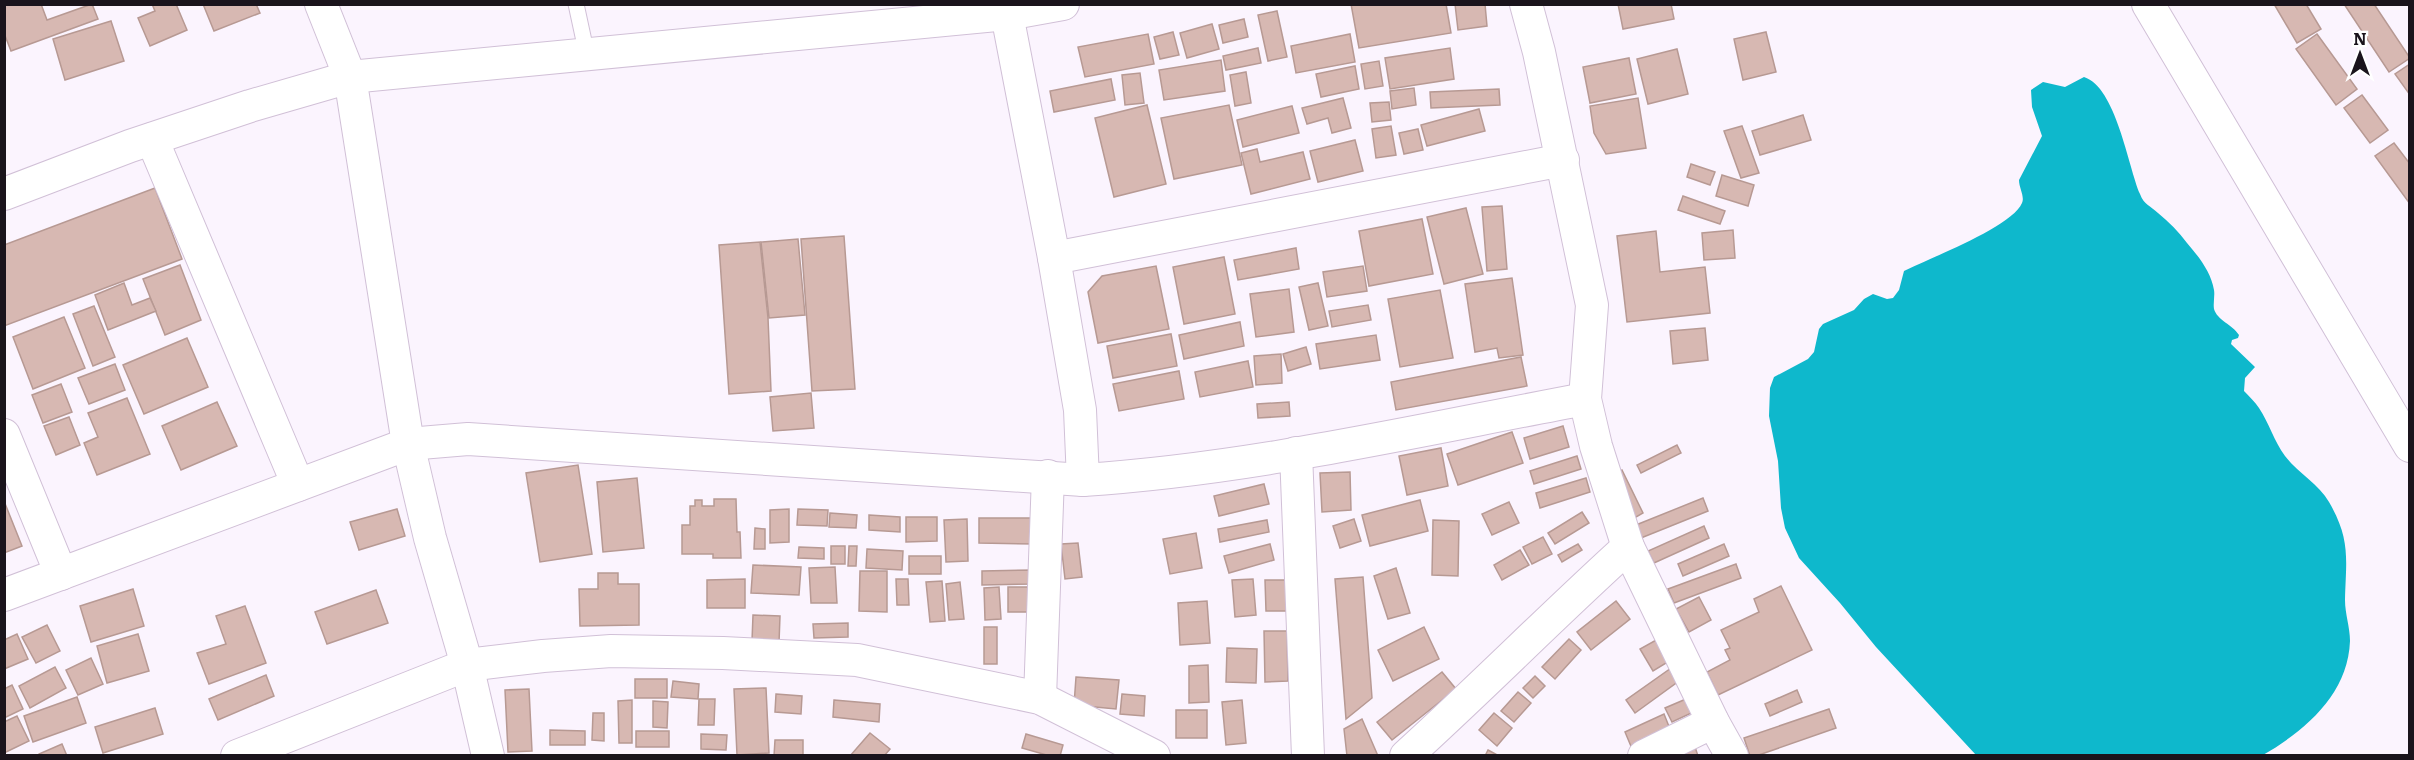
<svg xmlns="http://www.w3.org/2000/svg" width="2414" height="760" viewBox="0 0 2414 760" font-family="Literata,serif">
	<rect width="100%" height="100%" fill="#fbf4fe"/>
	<!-- water -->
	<path fill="#0eb8cc" d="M 2084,77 C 2116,87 2128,166 2140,194 C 2144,205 2151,206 2158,213 C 2169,222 2179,232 2187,243 C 2199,257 2211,272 2214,290 C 2215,296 2213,303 2214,309 C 2217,320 2233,325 2239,335 L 2238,338 L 2232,340 L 2231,344 L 2255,367 L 2245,378 L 2244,391 C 2249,396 2255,402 2259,408 C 2269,423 2274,441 2285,456 C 2298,473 2319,484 2329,502 C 2351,540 2346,559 2345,600 C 2345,614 2350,627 2350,641 C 2348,694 2306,730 2263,755 L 1976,755 L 1876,647 L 1840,603 L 1799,558 L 1785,528 L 1781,508 L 1778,461 L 1769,416 L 1770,388 L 1774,377 L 1808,359 L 1814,352 L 1819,329 L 1823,324 L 1854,310 L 1864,299 L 1873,294 L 1887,299 L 1893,298 L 1899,290 L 1904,271 C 1928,259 2012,227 2022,203 C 2025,197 2019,188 2019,180 L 2042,136 L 2032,107 L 2031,90 L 2043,82 L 2065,87 Z"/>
	<!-- building -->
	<g fill="#d7b8b2" stroke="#b79993" stroke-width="1.5">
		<polygon points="4,4 41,4 47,20 92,4 98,19 11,51 4,33"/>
		<polygon points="152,4 176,4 187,30 150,46 138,18 155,11"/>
		<polygon points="203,4 256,4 260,13 214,31"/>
		<polygon points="1351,4 1446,4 1451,33 1359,48"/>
		<polygon points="1455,4 1485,4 1487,26 1458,30"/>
		<polygon points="1618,4 1671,4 1674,19 1623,29"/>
		<polygon points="2274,4 2306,4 2321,29 2297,43"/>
		<polygon points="2344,4 2374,4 2410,58 2389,72"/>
		<polygon points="1277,11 1287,57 1268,61 1258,15"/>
		<polygon points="1244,19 1248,37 1223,43 1219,25"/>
		<polygon points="111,21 124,61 65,80 53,39"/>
		<polygon points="1212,24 1219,49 1187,58 1180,33"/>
		<polygon points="1173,32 1179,55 1160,59 1154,37"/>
		<polygon points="1766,32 1776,72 1743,80 1734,39"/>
		<polygon points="1148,34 1154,64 1085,77 1078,47"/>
		<polygon points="1350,34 1355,62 1296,73 1291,46"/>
		<polygon points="2317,34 2357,89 2336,105 2296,49"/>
		<polygon points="1258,48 1261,63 1226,70 1223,56"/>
		<polygon points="1450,48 1454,79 1390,89 1385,58"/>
		<polygon points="1677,49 1688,94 1648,104 1637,59"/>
		<polygon points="1629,58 1636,94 1590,103 1583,67"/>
		<polygon points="1221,60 1225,91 1164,100 1159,70"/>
		<polygon points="1379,61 1383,86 1365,89 1361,64"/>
		<polygon points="2410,64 2410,95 2395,74"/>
		<polygon points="1355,66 1359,89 1321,97 1316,74"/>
		<polygon points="1246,72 1251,103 1235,106 1230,75"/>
		<polygon points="1140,73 1144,103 1125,105 1122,75"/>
		<polygon points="1111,79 1115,100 1054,112 1050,91"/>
		<polygon points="1414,88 1416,105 1392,109 1390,91"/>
		<polygon points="1499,89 1500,105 1431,108 1430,92"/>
		<polygon points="2362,95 2388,130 2370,143 2344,108"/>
		<polygon points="1343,98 1351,128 1332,133 1328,118 1307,124 1302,108"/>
		<polygon points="1638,98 1646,148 1606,154 1594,133 1590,106"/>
		<polygon points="1389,102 1391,120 1372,122 1370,103"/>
		<polygon points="1147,105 1166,184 1114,197 1095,118"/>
		<polygon points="1229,105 1242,165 1174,179 1161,118"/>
		<polygon points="1292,106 1299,133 1243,147 1237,120"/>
		<polygon points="1479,109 1485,131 1427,146 1421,125"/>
		<polygon points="1803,115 1811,140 1760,155 1752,131"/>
		<polygon points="1391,126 1396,155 1376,158 1372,129"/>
		<polygon points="1742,126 1759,173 1741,178 1724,131"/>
		<polygon points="1418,129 1423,150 1404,154 1399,133"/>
		<polygon points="1355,140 1363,171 1318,182 1310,151"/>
		<polygon points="2394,143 2410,164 2410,204 2375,156"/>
		<polygon points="1257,149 1260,162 1303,152 1310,179 1251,194 1241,153"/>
		<polygon points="1691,164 1715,172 1710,185 1687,177"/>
		<polygon points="1722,175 1754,185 1748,206 1716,196"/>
		<polygon points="155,188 182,259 4,326 4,245"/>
		<polygon points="1683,196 1725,211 1720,224 1678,210"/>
		<polygon points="1502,206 1507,269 1487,271 1482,207"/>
		<polygon points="1466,208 1483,274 1444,284 1427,217"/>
		<polygon points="1422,219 1433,274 1369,286 1359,231"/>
		<polygon points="1733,230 1735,258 1704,260 1702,233"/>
		<polygon points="1656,231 1660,272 1705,267 1710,313 1627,322 1617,236"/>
		<polygon points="844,236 855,389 812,391 801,239"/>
		<polygon points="798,239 805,315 769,318 761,242"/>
		<polygon points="760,242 768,318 771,391 729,394 719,245"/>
		<polygon points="1296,248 1299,269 1238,280 1234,260"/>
		<polygon points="1224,257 1235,314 1184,324 1173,267"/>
		<polygon points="180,265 201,320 165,335 143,279"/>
		<polygon points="1156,266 1169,329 1098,343 1088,292 1102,276"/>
		<polygon points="1363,266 1367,291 1327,297 1323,272"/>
		<polygon points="1512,278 1523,355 1499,358 1497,348 1475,352 1465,284"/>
		<polygon points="124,283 132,305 150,298 156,311 108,330 95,295"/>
		<polygon points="1318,283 1328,326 1309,330 1299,287"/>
		<polygon points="1289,289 1294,332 1256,337 1250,294"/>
		<polygon points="1440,290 1453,358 1400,367 1388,299"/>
		<polygon points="1368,305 1371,320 1332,327 1329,311"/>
		<polygon points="94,306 115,357 93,366 73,314"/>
		<polygon points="64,317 85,368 33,389 13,337"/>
		<polygon points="1240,322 1244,346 1184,359 1179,335"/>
		<polygon points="1705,328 1708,360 1673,364 1670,331"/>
		<polygon points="1171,334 1177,366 1113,378 1107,346"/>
		<polygon points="1376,335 1380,360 1320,369 1316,344"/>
		<polygon points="187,338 208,387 144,414 123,365"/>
		<polygon points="1306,347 1311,364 1288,371 1283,354"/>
		<polygon points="1281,354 1282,383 1256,385 1254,356"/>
		<polygon points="1521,357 1527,386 1396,410 1391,382"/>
		<polygon points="1248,361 1253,387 1200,397 1195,372"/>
		<polygon points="115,364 125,390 89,404 78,378"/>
		<polygon points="1179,371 1184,399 1119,411 1113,384"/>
		<polygon points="61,384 72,412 43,423 32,395"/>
		<polygon points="811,393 814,428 773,431 770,397"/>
		<polygon points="127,398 150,454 97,475 84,443 98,437 88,413"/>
		<polygon points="217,402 237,446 181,470 162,426"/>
		<polygon points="1289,402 1290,416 1258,418 1257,404"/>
		<polygon points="69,417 80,445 56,455 44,426"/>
		<polygon points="1563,426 1569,447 1530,459 1524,438"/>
		<polygon points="1512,432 1523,463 1458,485 1447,454"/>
		<polygon points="1677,445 1681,453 1641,473 1637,465"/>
		<polygon points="1441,448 1448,486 1407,495 1399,456"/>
		<polygon points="1577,456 1581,469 1534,484 1530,471"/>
		<polygon points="578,465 592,554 540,562 526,473"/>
		<polygon points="1622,470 1643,513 1631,520 1609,476"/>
		<polygon points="1350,472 1351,510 1322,512 1320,473"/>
		<polygon points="637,478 644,548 603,552 597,482"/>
		<polygon points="1586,478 1590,492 1540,508 1536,493"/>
		<polygon points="1264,484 1269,504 1219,516 1214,496"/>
		<polygon points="1703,498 1708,511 1641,538 1636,525"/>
		<polygon points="714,499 736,499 737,532 740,532 741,558 713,558 713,554 682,554 682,525 690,525 690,506 695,506 695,500 702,500 702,506 714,506"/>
		<polygon points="1420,500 1428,531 1370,546 1362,515"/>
		<polygon points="4,501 22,546 4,553"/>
		<polygon points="1509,502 1519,523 1492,535 1482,514"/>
		<polygon points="397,509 405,536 359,550 350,522"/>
		<polygon points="789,509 789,542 770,543 770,510"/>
		<polygon points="798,509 828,510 827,526 797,525"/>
		<polygon points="1582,512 1589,523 1555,544 1548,533"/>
		<polygon points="830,513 857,515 856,528 829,527"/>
		<polygon points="869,515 900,517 900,532 869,530"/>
		<polygon points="906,517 937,517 937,541 906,542"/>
		<polygon points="979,518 1034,518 1034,544 979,543"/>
		<polygon points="967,519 968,561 946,562 944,520"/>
		<polygon points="1354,519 1361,541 1340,548 1333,526"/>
		<polygon points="1267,520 1269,532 1220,542 1218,529"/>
		<polygon points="1433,520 1459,521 1458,576 1432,575"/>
		<polygon points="1704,526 1709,538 1654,563 1648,551"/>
		<polygon points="755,528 765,529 765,549 754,549"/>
		<polygon points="1196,533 1202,568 1170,574 1163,539"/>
		<polygon points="1543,537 1552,554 1532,564 1523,547"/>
		<polygon points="1078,543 1082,577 1065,579 1061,544"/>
		<polygon points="1270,544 1274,560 1229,573 1224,556"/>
		<polygon points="1578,544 1582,550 1562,562 1558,555"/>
		<polygon points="1724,544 1729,556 1683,576 1678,564"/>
		<rect x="831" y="546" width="14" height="18"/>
		<polygon points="849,546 857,546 856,566 848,566"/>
		<polygon points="799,547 824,548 824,559 798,558"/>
		<polygon points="867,549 903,551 902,570 866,568"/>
		<polygon points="1520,550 1529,565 1502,580 1494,565"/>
		<rect x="909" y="556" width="32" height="18"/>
		<polygon points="1736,564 1741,578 1674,603 1668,589"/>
		<polygon points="753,565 801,567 799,595 751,593"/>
		<polygon points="835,567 837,603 811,603 809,568"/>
		<polygon points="1396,568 1410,613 1388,619 1374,576"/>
		<polygon points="1033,570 1033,584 982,585 982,571"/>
		<polygon points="860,571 887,571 887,612 859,611"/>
		<polygon points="598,573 618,573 618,584 639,584 639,625 580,626 579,589 598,589"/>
		<polygon points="1363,577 1372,698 1346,719 1335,579"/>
		<polygon points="745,579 745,608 707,608 707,580"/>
		<polygon points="896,579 908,579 909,605 897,605"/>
		<polygon points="1253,579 1256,615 1235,617 1232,580"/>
		<polygon points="1265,580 1286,580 1287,611 1266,611"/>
		<polygon points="942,581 945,621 930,622 926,582"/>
		<polygon points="960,582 964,619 949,620 946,584"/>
		<polygon points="1781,586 1812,650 1718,695 1707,672 1730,660 1725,650 1730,648 1721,630 1759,612 1754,599"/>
		<polygon points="999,587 1001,619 985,620 984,588"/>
		<polygon points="1008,587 1031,587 1032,612 1008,612"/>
		<polygon points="133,589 144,626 91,642 80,606"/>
		<polygon points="376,590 388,623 327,644 315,612"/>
		<polygon points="1699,597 1711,620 1689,632 1676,609"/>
		<polygon points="1207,601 1210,643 1180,645 1178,603"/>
		<polygon points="1616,601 1630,619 1591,650 1577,632"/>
		<polygon points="245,606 266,663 209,684 197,653 226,644 216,616"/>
		<polygon points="753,615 780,616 779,643 752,641"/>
		<polygon points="848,623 848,637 814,638 813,624"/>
		<polygon points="47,625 60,651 36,663 22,637"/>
		<rect x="984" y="627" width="13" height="37"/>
		<polygon points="1424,627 1439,659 1393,681 1378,650"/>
		<polygon points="1264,631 1287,631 1288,681 1265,682"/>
		<polygon points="17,634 28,659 4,669 4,640"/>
		<polygon points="138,634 149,671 107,683 97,646"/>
		<polygon points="1569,639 1581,650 1555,679 1542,667"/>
		<polygon points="1658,639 1671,660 1653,671 1640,649"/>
		<polygon points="1227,648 1257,649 1256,683 1226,682"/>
		<polygon points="91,658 103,684 78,695 66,670"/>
		<polygon points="1208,665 1209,702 1189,703 1189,666"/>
		<polygon points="1674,666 1683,678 1635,713 1626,700"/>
		<polygon points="55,667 66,688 30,708 19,686"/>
		<polygon points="1442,672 1456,689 1392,740 1377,722"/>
		<polygon points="266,675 274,696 218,720 209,699"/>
		<polygon points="1535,676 1545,686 1533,698 1523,688"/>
		<polygon points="1076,677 1119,680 1116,709 1074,705"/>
		<rect x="635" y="679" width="32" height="19"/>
		<polygon points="673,681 699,684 698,699 671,697"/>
		<polygon points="12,685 23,709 4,718 4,689"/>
		<polygon points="766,688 769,753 737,755 734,689"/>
		<polygon points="529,689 532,751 508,752 505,690"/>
		<polygon points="1797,690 1802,702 1770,716 1765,704"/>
		<polygon points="1518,692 1531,703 1514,722 1501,711"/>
		<polygon points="776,694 802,696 801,714 775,712"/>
		<polygon points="1122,694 1145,696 1144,716 1120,714"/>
		<polygon points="1693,696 1700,709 1672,722 1665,708"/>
		<polygon points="77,697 86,723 33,742 24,716"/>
		<polygon points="699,699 715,699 714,725 698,725"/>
		<polygon points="632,700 632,743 619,743 618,701"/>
		<polygon points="834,700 880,704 879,722 833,717"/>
		<polygon points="1242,700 1246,743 1226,745 1222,702"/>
		<polygon points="653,701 668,702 667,728 653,727"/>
		<polygon points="155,708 163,734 103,753 95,727"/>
		<polygon points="1829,709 1836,728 1756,756 1750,756 1744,738"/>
		<rect x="1176" y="710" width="31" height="28"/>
		<polygon points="593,713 604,713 604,741 592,740"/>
		<polygon points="1494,713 1512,728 1497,746 1479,730"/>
		<polygon points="1664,714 1672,734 1633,751 1625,732"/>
		<polygon points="17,716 29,741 4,753 4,722"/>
		<polygon points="1362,719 1378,756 1347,756 1344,729"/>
		<polygon points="550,730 585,731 585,745 550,745"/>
		<rect x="636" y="731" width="33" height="16"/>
		<polygon points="870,733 890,749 884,756 850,756"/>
		<polygon points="701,734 727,735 726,750 701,749"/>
		<polygon points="1026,734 1063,745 1060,756 1050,756 1022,748"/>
		<polygon points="775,740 803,740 803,756 774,756"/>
		<polygon points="62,744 67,756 39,756 39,754"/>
		<polygon points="1695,747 1698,756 1675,756"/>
		<polygon points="1488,750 1499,756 1485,756"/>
	</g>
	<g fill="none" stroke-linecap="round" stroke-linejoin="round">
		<defs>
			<polyline id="service" points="576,4 587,55"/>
			<g id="minor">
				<polyline points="321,4 350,77 408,444 430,538 467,665 488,756"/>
				<polyline points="1005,4 1054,258 1080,410 1083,480"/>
				<polyline points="1526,4 1539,52 1592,305 1585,399 1596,446 1628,547 1713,722 1732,756"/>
				<polyline points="2148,4 2410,446"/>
				<polyline points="152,139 298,485"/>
				<polyline points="4,194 130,146 250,106 350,77 1007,14 1063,4"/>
				<polyline points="1054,258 1563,160"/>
				<polyline points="4,435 61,574"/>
				<polyline points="1296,453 1308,756"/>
				<path d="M 4,595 L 408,444 L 468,439 L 1083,480 C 1252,469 1419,430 1585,399"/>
				<polyline points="1040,698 1048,476"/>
				<polyline points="237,756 467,665 543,656 611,651 723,653 857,660 1040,698 1154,756"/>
				<path d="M 1406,756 C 1481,688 1553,615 1628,547"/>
				<polyline points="1644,756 1713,722"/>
			</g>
		</defs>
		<!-- service casing -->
		<use href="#service" stroke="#d1c0d7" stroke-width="17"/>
		<!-- minor casing -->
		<use href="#minor" stroke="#d1c0d7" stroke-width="34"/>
		<!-- service -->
		<use href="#service" stroke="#fff" stroke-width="15"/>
		<!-- minor -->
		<use href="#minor" stroke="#fff" stroke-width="32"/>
	</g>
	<!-- border -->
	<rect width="2414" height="760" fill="none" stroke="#1a141c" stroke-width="12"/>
	<!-- north arrow -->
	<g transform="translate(2360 54)" stroke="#ffffff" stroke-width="4.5" paint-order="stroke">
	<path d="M0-4.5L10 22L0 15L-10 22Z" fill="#1a141c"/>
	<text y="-9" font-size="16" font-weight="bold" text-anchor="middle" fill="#1a141c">N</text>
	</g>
</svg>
